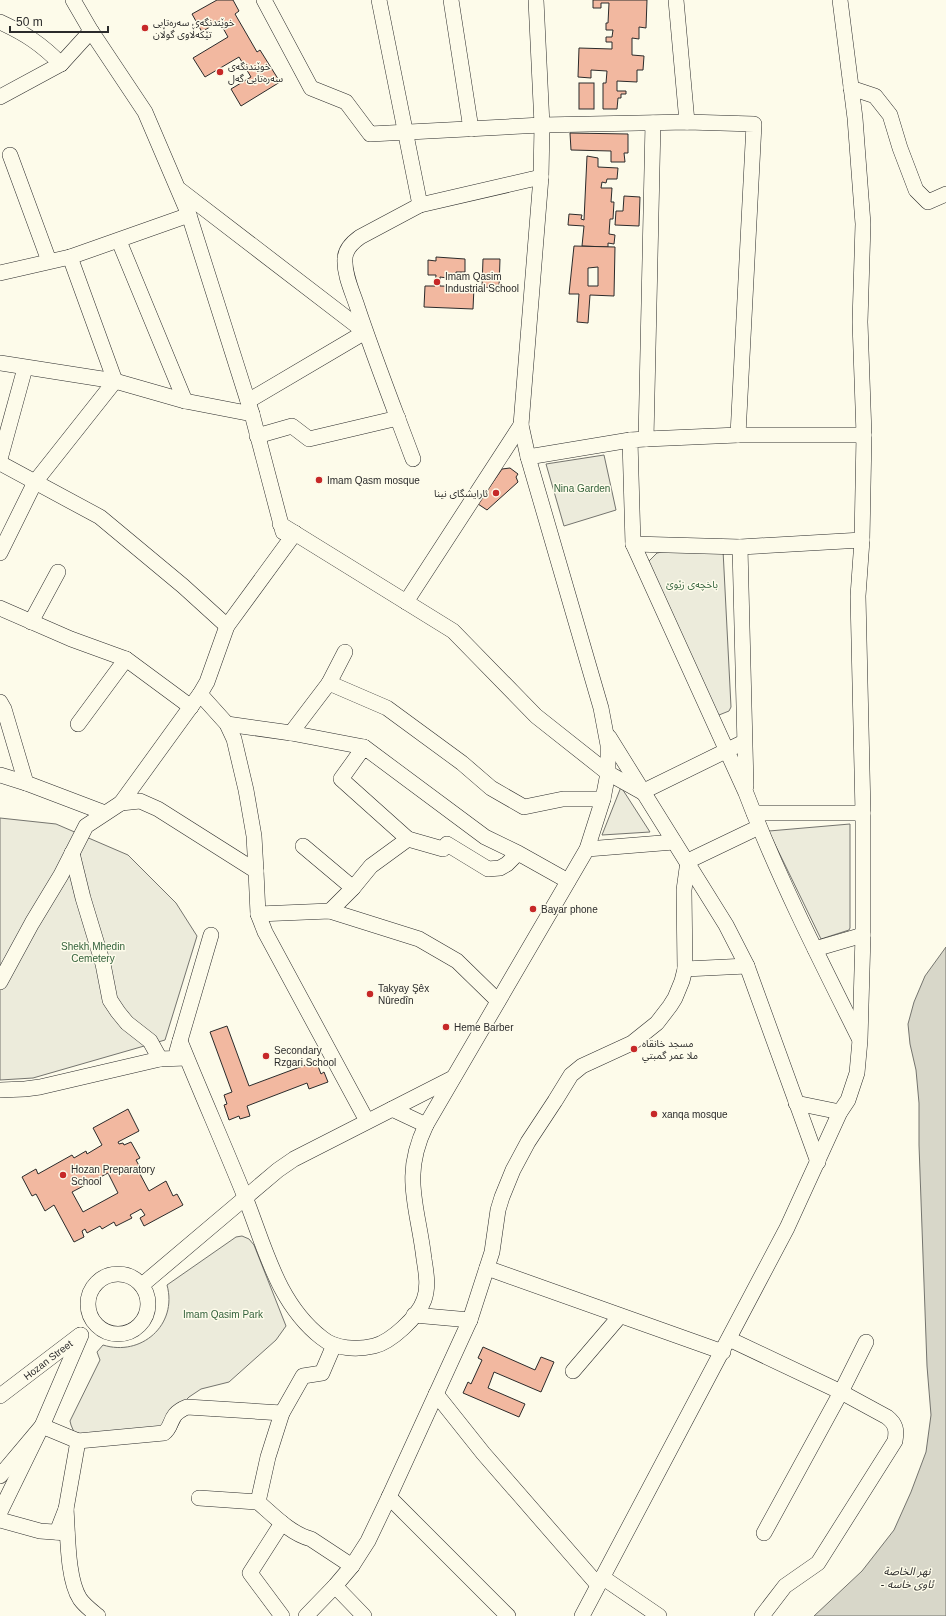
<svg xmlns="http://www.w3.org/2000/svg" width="946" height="1616" viewBox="0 0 946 1616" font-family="Arial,'Noto Sans Arabic',sans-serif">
	<rect width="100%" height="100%" fill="#fdfbea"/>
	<!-- green -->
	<g fill="#ecebdb" stroke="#74746e">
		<polygon points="604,455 616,510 564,526 546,464"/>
		<polygon points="723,550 731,707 729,711 719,715 714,713 648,562 657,553 662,552"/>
		<polygon points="621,787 650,832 602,835"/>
		<polygon points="0,818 56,824 128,855 176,903 197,936 165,1040 33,1078 0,1080"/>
		<polygon points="850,824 850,928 849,930 821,939 769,832 769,831"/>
		<path d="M 242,1236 L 249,1239 L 254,1245 L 286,1326 L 276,1340 L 229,1382 L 201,1389 L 189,1397 L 186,1400 L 184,1414 L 174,1433 L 159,1438 L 97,1441 L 74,1432 L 71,1425 L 70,1421 L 100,1360 L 97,1352 L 103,1345 C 141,1357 178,1325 167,1285 L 236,1237 Z"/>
	</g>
	<!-- water -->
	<polygon fill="#d8d7c9" stroke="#74746e" points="946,947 946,1616 814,1616 862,1571 894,1530 911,1492 926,1452 931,1415 927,1366 919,1145 919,1103 916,1070 910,1044 908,1024 914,1002 925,976"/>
	<!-- building -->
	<g fill="#f2b8a0" stroke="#2b2b2b" fill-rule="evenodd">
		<polygon points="217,0 233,0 239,11 235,14 257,52 260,50 280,82 241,106 231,89 251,77 239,57 205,77 193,58 228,37 219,21 202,32 192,14"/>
		<polygon points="593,0 647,0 646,28 639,27 639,39 632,38 632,55 644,56 643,70 637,70 637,82 617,81 617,91 626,91 626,94 621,94 621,98 618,98 617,109 603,109 603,83 606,83 607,71 591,70 591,78 578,77 579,48 612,49 612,42 606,42 606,37 612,37 613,30 606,30 606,23 608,23 609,3 601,3 601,8 593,8"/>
		<rect x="579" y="83" width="15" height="26"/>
		<polygon points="570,133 628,134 628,153 624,153 625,162 611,162 611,151 571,150"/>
		<polygon points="587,156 598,158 598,167 618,168 617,179 607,179 606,183 602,182 601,188 612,188 611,202 614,202 613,219 610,219 609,234 615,235 614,244 608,243 608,247 582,246 584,226 568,225 569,214 582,215 581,219 584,220"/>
		<polygon points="624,196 640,197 639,226 615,225 616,211 623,211"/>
		<path d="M 574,246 L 615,247 L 614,296 L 590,295 L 588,323 L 577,322 L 579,294 L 569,294 ZM 598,267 L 598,286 L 588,286 L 588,268 Z"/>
		<polygon points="436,257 465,259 465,272 456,272 455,279 440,277 440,286 474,287 473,309 424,307 425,286 435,286 436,275 428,275 428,260 436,261"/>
		<polygon points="483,259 500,259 499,288 482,287"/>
		<polygon points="510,468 518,474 516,477 518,482 487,510 478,504 502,469"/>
		<polygon points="227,1026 249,1086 316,1061 321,1074 324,1072 328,1082 309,1089 307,1083 247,1106 250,1116 240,1119 239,1116 229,1120 224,1105 227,1104 224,1095 232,1092 210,1032"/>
		<path d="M 128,1109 L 139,1131 L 118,1142 L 119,1144 L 123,1143 L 124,1145 L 131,1142 L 140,1158 L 136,1160 L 143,1173 L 140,1174 L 149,1191 L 166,1181 L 173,1196 L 177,1194 L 183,1205 L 144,1226 L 140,1218 L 145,1215 L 141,1209 L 130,1215 L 132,1218 L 116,1226 L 114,1222 L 102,1229 L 100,1226 L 87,1233 L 85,1229 L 82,1231 L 84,1237 L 74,1242 L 54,1205 L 45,1211 L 36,1194 L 32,1196 L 22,1177 L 36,1169 L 38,1174 L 72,1155 L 74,1158 L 86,1151 L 87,1154 L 102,1145 L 93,1128 ZM 108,1173 L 118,1193 L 83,1212 L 72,1192 Z"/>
		<polygon points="483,1347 535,1370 541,1357 554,1362 541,1392 494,1372 488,1388 525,1404 519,1417 463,1393 468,1382 471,1384 482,1360 478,1358"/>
	</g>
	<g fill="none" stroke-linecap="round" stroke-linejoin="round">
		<defs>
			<g id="minor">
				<polyline points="73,0 91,31 145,112 189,215 252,414"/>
				<polyline points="264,0 311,88 346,102 370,134 542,125 687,122 754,124 738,435 864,435"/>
				<polyline points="379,0 420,205"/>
				<polyline points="451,0 471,129"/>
				<polyline points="536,0 542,125 541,177 521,425 528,457 601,708 608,745 608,773 642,792 744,742"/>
				<polyline points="676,0 687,122"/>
				<path d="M 0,22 C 26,34 41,44 61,64"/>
				<polyline points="851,88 875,96 890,115 900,148 916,190 928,202 946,194"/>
				<polyline points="0,97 61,64 91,31"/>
				<path d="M 653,123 L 646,439 L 630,440 L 633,544 L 746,793 C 778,877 819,958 859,1038"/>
				<polyline points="10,155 49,261"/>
				<polyline points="180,190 365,332 248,401"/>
				<polyline points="119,241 185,401"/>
				<polyline points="0,273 70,257 189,215"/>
				<polyline points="0,363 115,381 185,401 252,414 283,532"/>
				<polyline points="257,436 292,426 309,439 398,418"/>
				<polyline points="646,439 738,435"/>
				<polyline points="528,457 630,440"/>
				<polyline points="0,459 25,368"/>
				<path d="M 413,459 C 394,408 374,357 357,306 C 352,291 344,274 345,259 C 345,249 353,242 360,237 L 420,205 L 541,177"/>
				<polyline points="0,463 100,517 183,586 227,626"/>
				<polyline points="280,524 453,631 536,716 608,773 603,799 587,849 426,1125"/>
				<polyline points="295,533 227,626 207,682 200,694 121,803 140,801 158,809 256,871 258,914 265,932 367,1121"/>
				<polyline points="633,544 740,547 862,540"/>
				<polyline points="740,547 746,786"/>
				<polyline points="0,553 35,482 115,381 70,257"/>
				<polyline points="406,602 521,425"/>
				<polyline points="0,608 71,639 126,659 191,707"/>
				<polyline points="31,622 58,572"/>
				<polyline points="329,683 345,652"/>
				<polyline points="200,694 227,724 234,739 246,790 254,836 256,871"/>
				<polyline points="0,702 4,709 26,783 105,813"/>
				<polyline points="78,724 126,659"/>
				<polyline points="227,724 291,733 364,747"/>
				<polyline points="291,733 329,683 387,708 462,763 491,788 524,807 563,799 603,799"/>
				<polyline points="609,737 726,925 747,966 818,1162"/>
				<polyline points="0,775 26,783"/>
				<polyline points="754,813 863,813"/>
				<polyline points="303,846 353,888"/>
				<polyline points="587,849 674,842"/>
				<polyline points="72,853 83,898 103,964 110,1000 118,1012 127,1023 150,1041 160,1059"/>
				<polyline points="518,853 507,864 500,868 488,869 447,844 443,849 408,839 341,779 364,747 485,837 518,853 568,881"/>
				<polyline points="330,911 353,888 371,866 408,839"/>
				<polyline points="258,914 330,911 419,939 457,961 498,1001"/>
				<polyline points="815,949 863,935"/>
				<polyline points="685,969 747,966"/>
				<polyline points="0,982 32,923 61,875 86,826 121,803"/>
				<path d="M 180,1041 C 201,1093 224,1145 245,1197 C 265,1247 277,1303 322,1338 C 335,1349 357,1350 374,1346 C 391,1342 418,1317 424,1300 C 429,1286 426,1272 424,1259 C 418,1206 401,1177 426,1125 L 392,1109"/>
				<polyline points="177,1051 211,935"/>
				<polyline points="0,1090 25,1089 40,1087 160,1059 186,1058"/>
				<polyline points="796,1103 840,1112"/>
				<polyline points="487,1268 723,1352"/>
				<circle cx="118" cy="1304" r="30"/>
				<polyline points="142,1285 278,1170 294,1159 453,1078"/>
				<polyline points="414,1315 470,1320"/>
				<path d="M 729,1339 L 841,1392 L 887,1417 C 896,1424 897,1430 895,1441 L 818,1563 L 785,1586 L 762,1616"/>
				<path d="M 334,1345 L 322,1373 L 303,1376 L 282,1413 L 268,1457 L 258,1502 C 273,1515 291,1534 311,1539 L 352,1566"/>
				<polyline points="573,1371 620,1316"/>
				<polyline points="436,1394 483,1453 598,1585"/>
				<path id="s1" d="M 0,1396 L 80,1335"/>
				<path d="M 0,1476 L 42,1426 L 78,1441 L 164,1433 C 174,1426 167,1415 187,1407 L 282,1413"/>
				<polyline points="389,1497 508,1616"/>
				<polyline points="199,1498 258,1502"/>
				<path d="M 66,1509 C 68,1534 67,1579 80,1599 C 85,1606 92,1611 98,1616"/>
				<polyline points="0,1512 42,1426 81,1335"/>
				<polyline points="0,1520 40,1531 67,1533"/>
				<polyline points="57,1532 66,1509 78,1441"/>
				<polyline points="764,1533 841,1392 866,1342"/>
				<polyline points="602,1577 659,1616"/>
				<polyline points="335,1586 364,1616"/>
				<polyline points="282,1616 250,1573 282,1523"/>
				<polyline points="306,1616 335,1586 352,1566 368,1541 389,1497 470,1320 492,1252 498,1210 502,1197 513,1170 528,1142 555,1101 571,1075 582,1066 632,1043 657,1023 670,1006 675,998 682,981 685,969 684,890 688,861 759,827"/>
				<polyline points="582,1616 787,1228 840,1112 848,1100 857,1073 860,1040 863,935 863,813 858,596 862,540 864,435 860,322 863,224 855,118 840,0"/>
			</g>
		</defs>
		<!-- minor casing -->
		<use href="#minor" stroke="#2b2b2b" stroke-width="16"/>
		<!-- minor -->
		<use href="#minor" stroke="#fdfbea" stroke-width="15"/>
	</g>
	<!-- markers -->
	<g fill="#c62828" stroke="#fdfbea" stroke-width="1.5">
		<circle cx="145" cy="28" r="4"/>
		<circle cx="220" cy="72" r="4"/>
		<circle cx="437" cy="282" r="4"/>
		<circle cx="319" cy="480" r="4"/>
		<circle cx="496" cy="493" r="4"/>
		<circle cx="533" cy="909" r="4"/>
		<circle cx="370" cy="994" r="4"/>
		<circle cx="446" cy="1027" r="4"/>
		<circle cx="634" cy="1049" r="4"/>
		<circle cx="266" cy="1056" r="4"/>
		<circle cx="654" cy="1114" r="4"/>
		<circle cx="63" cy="1175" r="4"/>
	</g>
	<g text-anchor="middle" stroke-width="3" stroke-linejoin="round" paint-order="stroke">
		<!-- poi labels -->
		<g font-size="10" fill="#2b2b2b" stroke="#fdfbea" text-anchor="start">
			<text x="153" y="26">خوێندنگەی سەرەتایی<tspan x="153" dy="12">تێکەڵاوی گوڵان</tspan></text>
			<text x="228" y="70">خوێندنگەی<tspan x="228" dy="12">سەرەتایی گەل</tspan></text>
			<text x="445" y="280">Imam Qasim<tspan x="445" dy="12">Industrial School</tspan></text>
			<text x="327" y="484">Imam Qasm mosque</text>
			<text x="488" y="497" text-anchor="end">ئارایشگای نینا</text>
			<text x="541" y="913">Bayar phone</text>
			<text x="378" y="992">Takyay Şêx<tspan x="378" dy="12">Nûredîn</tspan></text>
			<text x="454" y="1031">Heme Barber</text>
			<text x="642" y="1047">مسجد خانقاه<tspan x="642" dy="12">ملا عمر گمبتي</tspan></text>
			<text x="274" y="1054">Secondary<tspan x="274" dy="12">Rzgari School</tspan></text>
			<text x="662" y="1118">xanqa mosque</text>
			<text x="71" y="1173">Hozan Preparatory<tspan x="71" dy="12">School</tspan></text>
		</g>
		<!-- park labels -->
		<g font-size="10" fill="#34623c" stroke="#fdfbea">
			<text x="582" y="492">Nina Garden</text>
			<text x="692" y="588">باخچەی زێوێ</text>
			<text x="93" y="950">Shekh Mhedin<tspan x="93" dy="12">Cemetery</tspan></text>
			<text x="223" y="1318">Imam Qasim Park</text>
		</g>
		<!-- street labels -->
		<g font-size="10" fill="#2b2b2b" stroke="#fdfbea">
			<text dy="4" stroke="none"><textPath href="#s1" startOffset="60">Hozan Street</textPath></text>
		</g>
		<!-- water labels -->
		<g font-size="11" font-style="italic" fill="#2b2b2b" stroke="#fdfbea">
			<text x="907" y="1575">نهر الخاصة<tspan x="907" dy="13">- ئاوی خاسە</tspan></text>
		</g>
	</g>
	<!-- scale -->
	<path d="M10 26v6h98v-6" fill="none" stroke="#2b2b2b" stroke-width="2"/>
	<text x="16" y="26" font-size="12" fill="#2b2b2b" stroke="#fdfbea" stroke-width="3" paint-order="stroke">50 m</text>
</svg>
